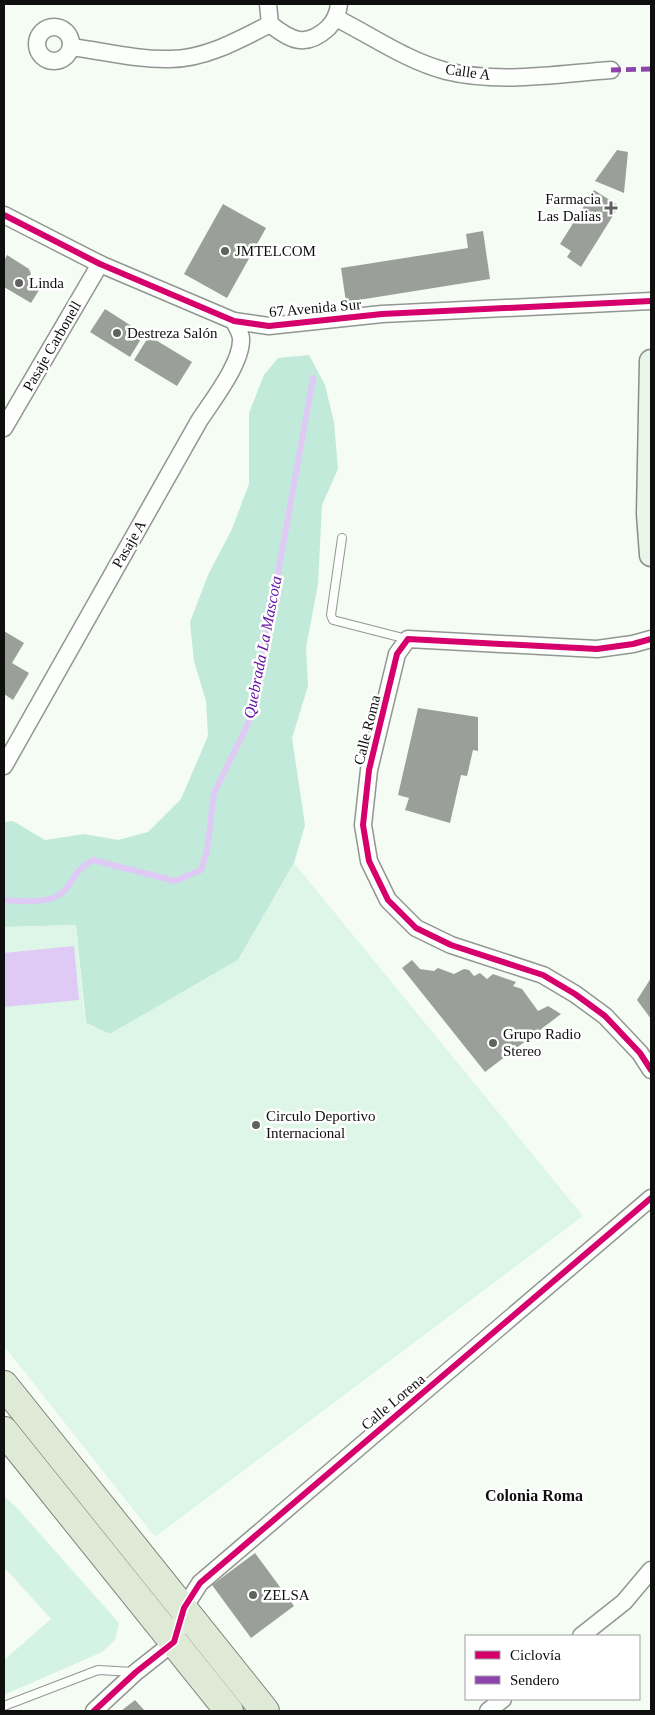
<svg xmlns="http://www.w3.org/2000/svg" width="655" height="1715" viewBox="0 0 655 1715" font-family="'Times New Roman',serif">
	<rect width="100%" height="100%" fill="#f4fcf4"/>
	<!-- green -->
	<polygon fill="#d4f3e4" points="4,1496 17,1508 119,1623 115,1640 102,1652 4,1695 4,1660 51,1619 4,1567"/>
	<!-- forest -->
	<polygon fill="#c1eadb" points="309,355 325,385 334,422 338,469 322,505 318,585 306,647 308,686 292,738 305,825 294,863 238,960 110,1034 86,1023 76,925 4,927 4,822 13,821 45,840 84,834 118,840 148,832 181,799 208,736 206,701 194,661 190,622 208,575 232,529 249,484 249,413 264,375 278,358"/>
	<!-- pitch -->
	<polygon fill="#ddf6e7" points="294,863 583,1216 155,1537 4,1346 4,927 76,925 85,1023 110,1034 238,960"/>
	<!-- water -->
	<polygon fill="#dfcaf6" points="74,946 79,1000 4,1007 4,953"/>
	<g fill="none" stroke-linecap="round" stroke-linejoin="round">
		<!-- stream -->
		<path stroke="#dfcaf6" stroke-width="6" d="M 4,900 C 21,901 51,905 64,891 C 77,876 73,872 93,860 L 175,881 L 201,870 L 207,851 L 214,793 L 248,724 L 264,651 L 313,378"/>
	</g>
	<!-- building -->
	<g fill="#9aa099">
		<polygon points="617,150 628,152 624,193 595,181"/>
		<polygon points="594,190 619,206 581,267 567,257 571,251 560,244"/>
		<polygon points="223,204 266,228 227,298 184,274"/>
		<polygon points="483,231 490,279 346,302 341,268 468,248 466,234"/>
		<polygon points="7,255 29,269 31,274 28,279 41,287 31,303 4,287 4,261"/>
		<polygon points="105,309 144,334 130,357 90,332"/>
		<polygon points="149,336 192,362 177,386 134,360"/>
		<polygon points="4,631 24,643 12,663 29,673 13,700 4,694"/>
		<polygon points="418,708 478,717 478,751 473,750 467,776 461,775 450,823 405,810 409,798 398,795"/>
		<polygon points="412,960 420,969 434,971 438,968 454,974 464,969 469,970 474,976 480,973 487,979 493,974 516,982 513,986 522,989 538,1011 548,1006 561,1014 485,1072 402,968"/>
		<polygon points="651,978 651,1019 637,1000"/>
		<polygon points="255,1553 294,1606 251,1638 212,1585"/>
		<polygon points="135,1700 145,1711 121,1711"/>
	</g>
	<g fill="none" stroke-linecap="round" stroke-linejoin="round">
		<defs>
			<g id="lane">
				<polyline points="342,538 331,615 333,620 407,639"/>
				<polyline points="4,1706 98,1670 134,1672"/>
			</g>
			<g id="street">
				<path d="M 268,4 L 270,24 C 291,41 306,48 328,28 C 335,21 338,14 339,4"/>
				<path d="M 336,18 C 372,36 407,61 446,71 C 499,84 558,74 611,70"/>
				<circle cx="54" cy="44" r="17"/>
				<path d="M 71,47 C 103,51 137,60 170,59 C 205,59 239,40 270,24"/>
				<polyline points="4,215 100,264 234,321 269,326 382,314 651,301"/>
				<polyline points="4,428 100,264"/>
				<polyline points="651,639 633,644 597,649 408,639 397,654 369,770 363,825 369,861 388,900 416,928 451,945 543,975 575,994 605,1016 640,1053 651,1070"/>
				<path d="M 4,766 L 199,421 C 212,401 242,363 241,339 C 241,333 236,326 234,321"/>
				<polyline points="581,1636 624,1602 651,1570"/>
				<polyline points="94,1711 136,1672 174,1642 184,1608 200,1583 651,1198"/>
				<polyline points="488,1711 503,1699"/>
			</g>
			<polyline id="secondary" points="651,361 648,514 651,555"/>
			<g id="highway">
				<polyline points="4,1385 265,1711"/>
				<polyline points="4,1431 229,1711"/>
			</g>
		</defs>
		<!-- lane casing -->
		<use href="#lane" stroke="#929692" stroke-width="10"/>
		<!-- street casing -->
		<use href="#street" stroke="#929692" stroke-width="19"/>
		<!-- secondary casing -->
		<use href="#secondary" stroke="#898c89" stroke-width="25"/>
		<!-- highway casing -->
		<use href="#highway" stroke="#7f837f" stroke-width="30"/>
		<!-- lane -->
		<use href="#lane" stroke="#fdfffd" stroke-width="8"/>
		<!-- street -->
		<use href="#street" stroke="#fdfffd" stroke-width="16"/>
		<!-- secondary -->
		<use href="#secondary" stroke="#eaf5ea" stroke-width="22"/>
		<!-- highway -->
		<use href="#highway" stroke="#deead5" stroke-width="28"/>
		<!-- quiet -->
		<polyline stroke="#8e44ad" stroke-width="5" stroke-dasharray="10 5" stroke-linecap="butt" points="611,70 651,69"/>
		<defs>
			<g id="cycleway">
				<polyline points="4,215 100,264 234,321 269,326 382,314 651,301"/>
				<polyline points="651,639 633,644 597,649 408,639 397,654 369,770 363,825 369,861 388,900 416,928 451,945 543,975 575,994 605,1016 640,1053 651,1070"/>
				<polyline points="94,1711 136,1672 174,1642 184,1608 200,1583 651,1198"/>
			</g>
		</defs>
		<!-- cycleway casing -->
		<use href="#cycleway" stroke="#fff" stroke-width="9"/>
		<!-- cycleway -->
		<use href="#cycleway" stroke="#d6006c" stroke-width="6"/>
	</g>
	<!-- markers -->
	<g fill="#5f625f" stroke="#fff" stroke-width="2">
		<path d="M608.5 200.5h5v5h5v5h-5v5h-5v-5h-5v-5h5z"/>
		<circle cx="225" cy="251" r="5"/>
		<circle cx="19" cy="283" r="5"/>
		<circle cx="117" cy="333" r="5"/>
		<circle cx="493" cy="1043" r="5"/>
		<circle cx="256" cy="1125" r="5"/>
		<circle cx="253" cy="1595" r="5"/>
	</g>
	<g text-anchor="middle" stroke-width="5" stroke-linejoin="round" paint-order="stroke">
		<!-- street labels -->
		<g font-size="15" fill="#0f0f0f" stroke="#fff">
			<text transform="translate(468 72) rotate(8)" y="5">Calle A</text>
			<text transform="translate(315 308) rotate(-5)" y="5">67 Avenida Sur</text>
			<text transform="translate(52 346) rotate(-60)" y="5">Pasaje Carbonell</text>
			<text transform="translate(129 544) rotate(-60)" y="5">Pasaje A</text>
			<text transform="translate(367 730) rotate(-76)" y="5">Calle Roma</text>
			<text transform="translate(393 1402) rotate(-40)" y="5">Calle Lorena</text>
		</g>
		<!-- poi labels -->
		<g font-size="15" fill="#0f0f0f" stroke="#fff" text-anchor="start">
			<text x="601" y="204" text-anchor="end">Farmacia<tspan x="601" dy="17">Las Dalias</tspan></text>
			<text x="235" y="256">JMTELCOM</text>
			<text x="29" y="288">Linda</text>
			<text x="127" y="338">Destreza Salón</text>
			<text x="503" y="1039">Grupo Radio<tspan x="503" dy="17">Stereo</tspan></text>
			<text x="266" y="1121">Circulo Deportivo<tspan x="266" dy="17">Internacional</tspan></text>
			<text x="263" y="1600">ZELSA</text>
		</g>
		<!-- water labels -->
		<g font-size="16" font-style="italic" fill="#6615a4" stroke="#fff">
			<text transform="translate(262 647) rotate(-79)" y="6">Quebrada La Mascota</text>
		</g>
		<!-- neighbourhood labels -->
		<g font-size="16" font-weight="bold" fill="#0f0f0f" stroke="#fff">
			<text x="534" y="1501">Colonia Roma</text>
		</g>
	</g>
	<!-- border -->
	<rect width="655" height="1715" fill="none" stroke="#0f0f0f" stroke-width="10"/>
	<!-- legend -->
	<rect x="465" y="1635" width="175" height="65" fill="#ffffff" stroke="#9f9f9f"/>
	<rect x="475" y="1651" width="25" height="8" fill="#d6006c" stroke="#9f9f9f"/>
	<text x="510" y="1660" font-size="15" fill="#0f0f0f">Ciclovía</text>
	<rect x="475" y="1676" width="25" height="8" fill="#8e44ad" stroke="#9f9f9f"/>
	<text x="510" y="1685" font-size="15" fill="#0f0f0f">Sendero</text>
</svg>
